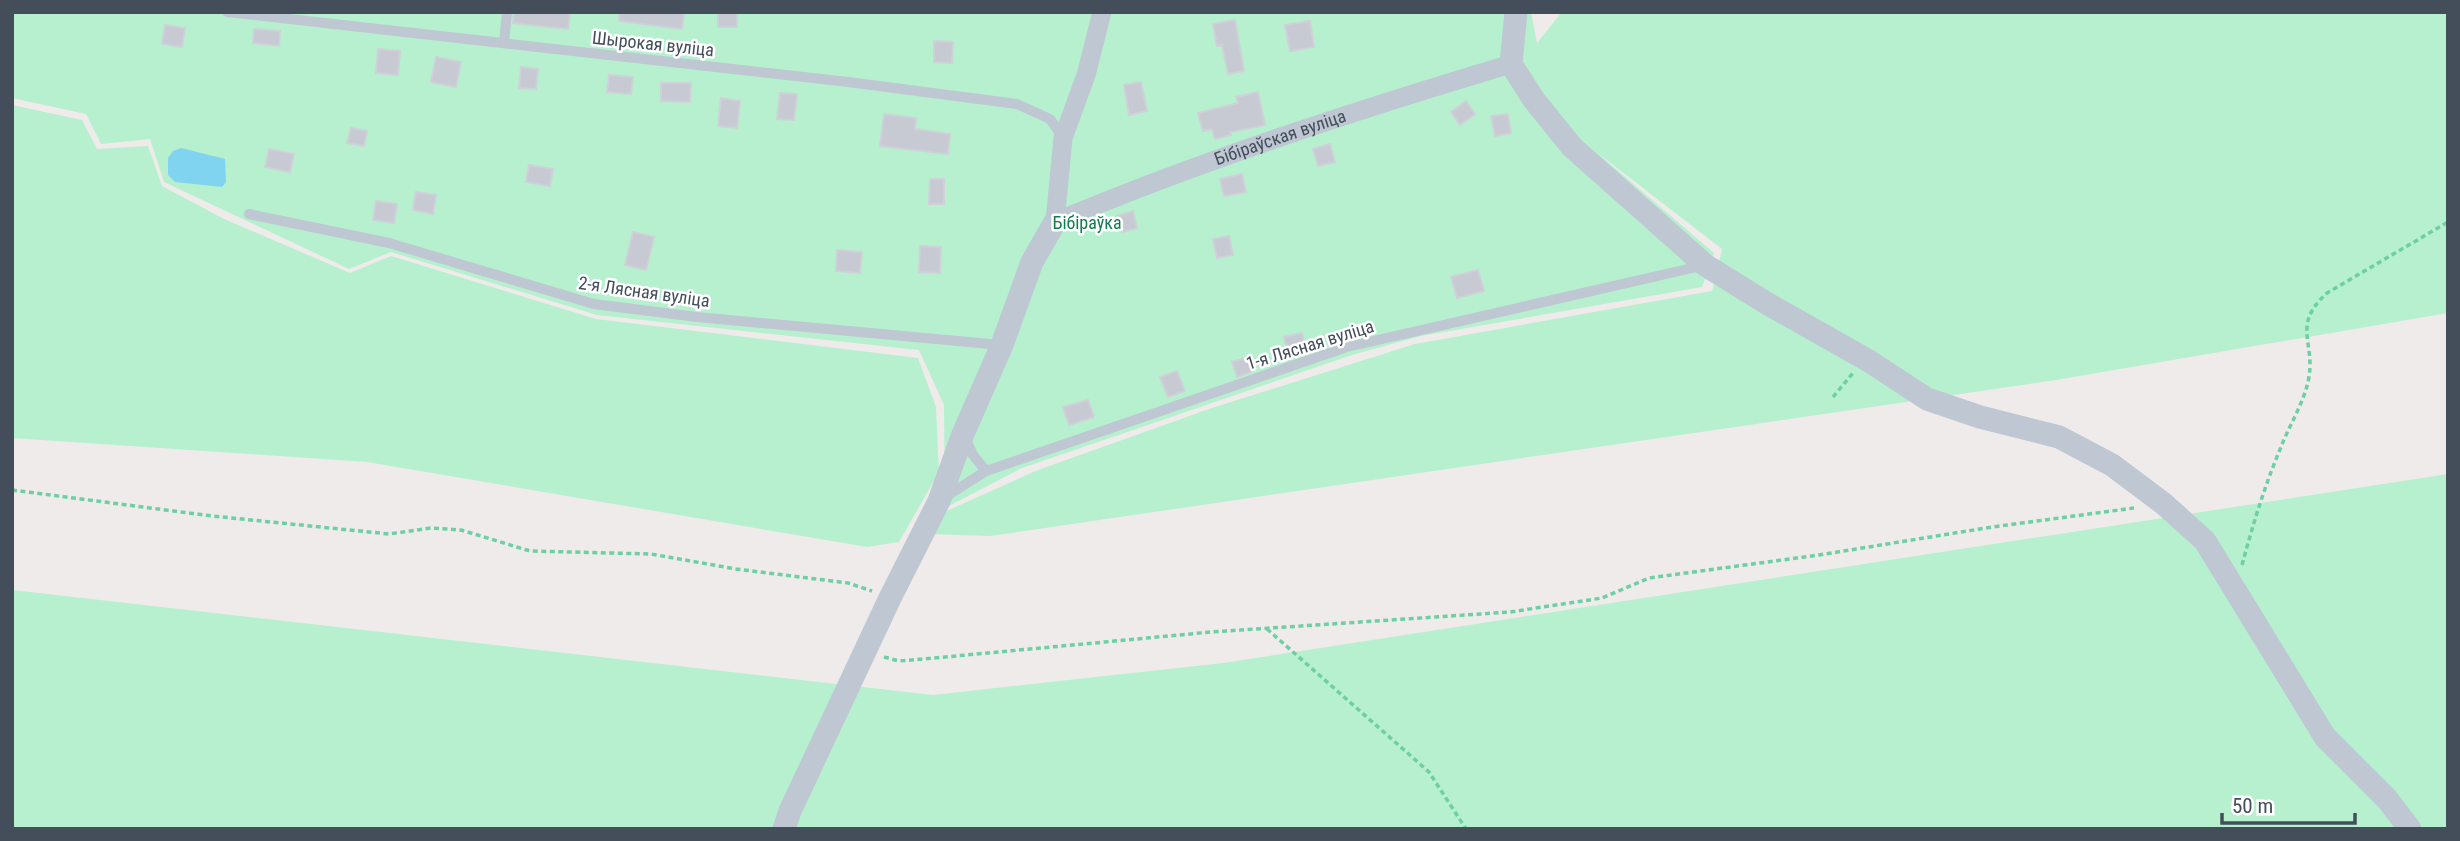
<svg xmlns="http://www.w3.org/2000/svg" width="2460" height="841" viewBox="0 0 2460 841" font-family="'Roboto Condensed',sans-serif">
	<rect width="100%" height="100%" fill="#efebeb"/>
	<!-- green -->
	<g fill="#b6f0cf">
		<polygon points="12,12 1531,12 1537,43 1562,12 2448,12 2448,313 2056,380 990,536 929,534 942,513 1038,470 1209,409 1415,344 1712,291 1722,249 1595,151 1714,253 1702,287 1421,336 1352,355 1022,468 945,508 944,405 919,350 597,315 391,252 349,269 164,182 150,139 101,144 86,114 12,98"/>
		<polygon points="12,105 82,120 97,149 148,146 162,186 224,219 350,273 391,256 596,319 918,358 936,407 939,472 899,542 867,547 367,462 12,438"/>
		<polygon points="2448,474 2448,829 12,829 12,590 933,695 1223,663"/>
	</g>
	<!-- water -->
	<polygon fill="#81d4ef" points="181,148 225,159 226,182 222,187 175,182 168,175 168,158 173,151"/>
	<!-- building -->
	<g fill="#c7cad2" stroke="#cfd1d8" stroke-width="2">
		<polygon points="514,12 570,12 568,29 513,23"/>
		<polygon points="620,12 684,12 682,29 619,21"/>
		<rect x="718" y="12" width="19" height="15"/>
		<polygon points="1235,20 1244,71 1228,74 1222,45 1217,46 1213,24"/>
		<polygon points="1310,21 1314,47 1290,51 1285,25"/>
		<polygon points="165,25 185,28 182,47 162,44"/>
		<polygon points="254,29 280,31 279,46 253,43"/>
		<polygon points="934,41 953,42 952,63 934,62"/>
		<polygon points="378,49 400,51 398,75 376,73"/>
		<polygon points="436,57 461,62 456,87 431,82"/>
		<polygon points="521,67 538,69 536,89 519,88"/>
		<polygon points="609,75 633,77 631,94 607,92"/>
		<polygon points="1141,82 1147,111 1129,115 1124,85"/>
		<polygon points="661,83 691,83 690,102 661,101"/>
		<polygon points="1258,92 1265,125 1230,132 1231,135 1215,139 1212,129 1203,131 1198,113 1238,103 1236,97"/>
		<polygon points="780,93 797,94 794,120 777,119"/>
		<polygon points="721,98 740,101 737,128 718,126"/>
		<polygon points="1466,101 1475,114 1460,125 1451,112"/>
		<polygon points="884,114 916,118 915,129 950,134 948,154 880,146"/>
		<polygon points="1508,114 1511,133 1495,136 1491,116"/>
		<polygon points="351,128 367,131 364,146 347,143"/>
		<polygon points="1330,144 1335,162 1318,166 1313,149"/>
		<polygon points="269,149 294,154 290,172 265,167"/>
		<polygon points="529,165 553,169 550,186 526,182"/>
		<polygon points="1242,174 1246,192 1224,196 1220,179"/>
		<polygon points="930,179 944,179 944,204 929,204"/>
		<polygon points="416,192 436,195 433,214 413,210"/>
		<polygon points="376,201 397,204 394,223 373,220"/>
		<polygon points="1133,211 1137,228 1122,232 1117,216"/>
		<polygon points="633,232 654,237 646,270 625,265"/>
		<polygon points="1229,236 1233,255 1217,258 1213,239"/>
		<polygon points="920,246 941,247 940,273 919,272"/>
		<polygon points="837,250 862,252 860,273 836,271"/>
		<polygon points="1478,270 1484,291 1457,298 1451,277"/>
		<polygon points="1302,333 1307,353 1290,359 1284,337"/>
		<polygon points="1249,357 1253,371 1237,377 1232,362"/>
		<polygon points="1177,371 1185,391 1168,397 1160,377"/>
		<polygon points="1088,400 1094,417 1069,425 1063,407"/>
	</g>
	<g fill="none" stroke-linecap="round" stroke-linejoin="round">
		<!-- path -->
		<g stroke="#6dcfa3" stroke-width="3.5" stroke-dasharray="5 3.5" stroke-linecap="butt">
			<polyline points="1833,397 1853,373"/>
			<polyline points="12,490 212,516 389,534 431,528 461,530 530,551 651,554 736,569 848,583 872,591"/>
			<path d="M 2242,565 C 2253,524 2265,485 2281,447 C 2289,426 2303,404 2308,382 C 2317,342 2290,327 2327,293 L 2448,222"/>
			<polyline points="1267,629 1429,772 1466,829"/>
			<polyline points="884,657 899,661 945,657 1211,632 1510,612 1602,598 1649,578 1819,555 1992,527 2134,508"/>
		</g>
		<!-- service -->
		<g stroke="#bec7d2" stroke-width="10">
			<polyline points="227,12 848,82 1017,104 1050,119 1063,137"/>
			<polyline points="504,43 507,12"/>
			<polyline points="249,214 389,243 594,304 697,317 1001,345"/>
			<polyline points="965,438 973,455 986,471"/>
			<polyline points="945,497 986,471 1347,347 1701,266"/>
		</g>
		<!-- minor -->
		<path stroke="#bec7d2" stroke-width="19" id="s1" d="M 1102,12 L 1086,75 L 1063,138 L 1055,222 C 1203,160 1357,110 1511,64"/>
		<!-- tertiary -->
		<g stroke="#bec7d2" stroke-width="23">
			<polyline points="1516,12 1511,64 1534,100 1572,147 1705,265 1768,304 1869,361 1927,399 1980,417 2059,437 2112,465 2164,504 2205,541 2325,737 2387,799 2410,829"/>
			<polyline points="784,829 790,811 890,598 939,501 963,434 1002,345 1032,262 1055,222"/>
		</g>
	</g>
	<g text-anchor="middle" stroke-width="5" stroke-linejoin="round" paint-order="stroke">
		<!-- street labels -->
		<g font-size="18" fill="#434e5a" stroke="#fff">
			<text transform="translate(653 44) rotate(6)" y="6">Шырокая вуліца</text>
			<text dy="6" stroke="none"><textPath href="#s1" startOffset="457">Бібіраўская вуліца</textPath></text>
			<text transform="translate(644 292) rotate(8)" y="6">2-я Лясная вуліца</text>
			<text transform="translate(1310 345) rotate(-17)" y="6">1-я Лясная вуліца</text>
		</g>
		<!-- park labels -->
		<g font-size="18" fill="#127d4c" stroke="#fff">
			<text x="1087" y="229">Бібіраўка</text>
		</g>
	</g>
	<!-- border -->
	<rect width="2460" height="841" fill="none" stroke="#434e5a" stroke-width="28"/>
	<!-- scale -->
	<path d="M2222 813v10h133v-10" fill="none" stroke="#434e5a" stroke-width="3.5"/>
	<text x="2232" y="813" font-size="21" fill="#434e5a" stroke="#ffffff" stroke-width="5" paint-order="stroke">50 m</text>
</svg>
